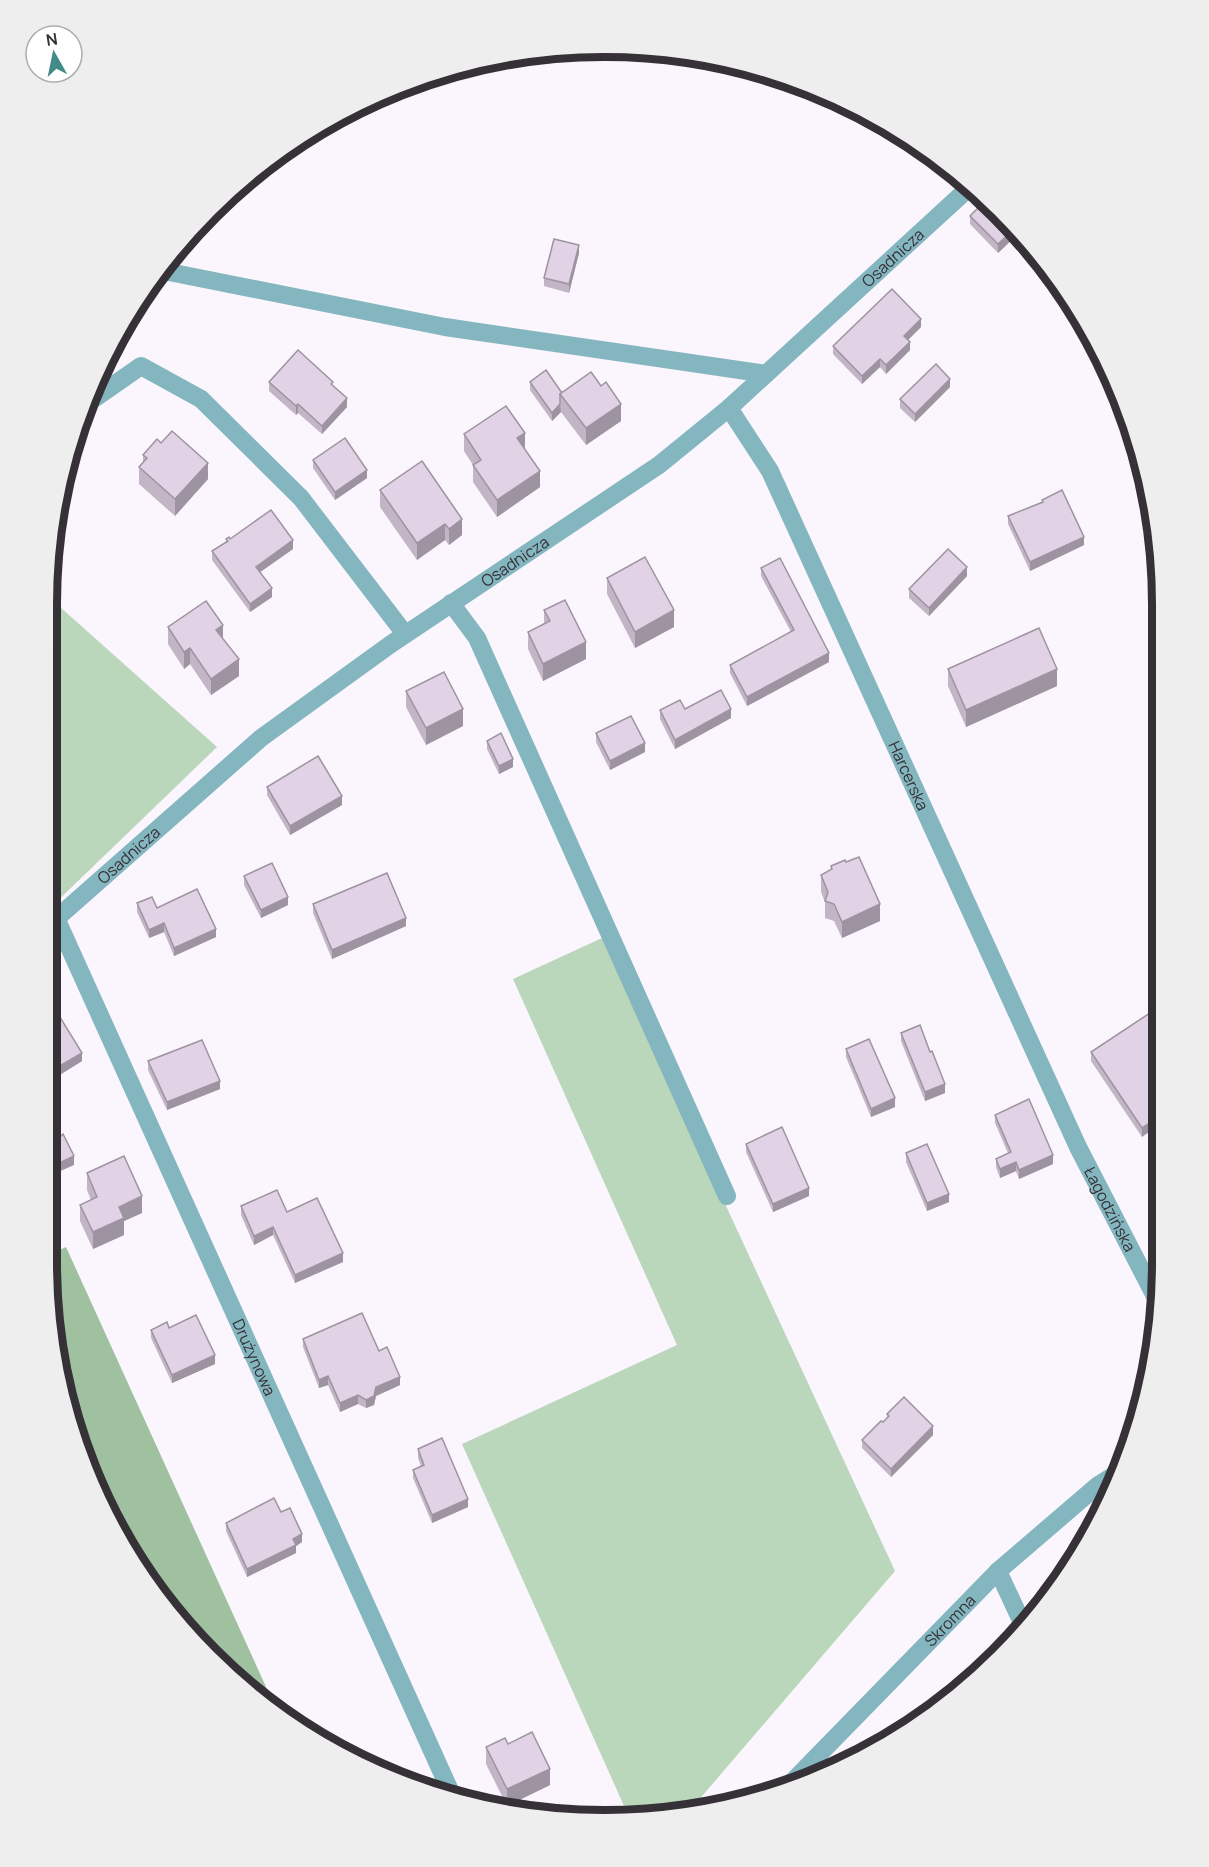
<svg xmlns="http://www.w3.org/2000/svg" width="1209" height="1867" viewBox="0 0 1209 1867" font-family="Manrope,sans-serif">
	<rect width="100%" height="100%" fill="#fbf5fd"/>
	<!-- green -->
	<g fill="#bad6bb">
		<polygon points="51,599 217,747 49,909"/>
		<polygon points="602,938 895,1571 691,1809 629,1817 462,1444 677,1345 513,979"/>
	</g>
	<!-- forest -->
	<polygon fill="#9fc1a0" points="66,1247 277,1711 265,1705 141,1573 76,1442 47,1262 47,1256"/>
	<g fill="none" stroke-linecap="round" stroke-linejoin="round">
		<!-- minor -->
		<g stroke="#84b6bf" stroke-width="18">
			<polyline points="164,271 445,327 766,374"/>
			<polyline points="85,405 141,366 201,399 301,498 405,634"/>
			<path id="s1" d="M 729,408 L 770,471 L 1078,1147 L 1158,1302"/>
			<polyline points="451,603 477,638 727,1196"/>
			<path id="s2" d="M 56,918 L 452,1795"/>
			<path id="s3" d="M 49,925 L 261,738 L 391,644 L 659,465 L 729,408 L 972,185"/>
			<polyline points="998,1571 1025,1629"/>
			<path id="s4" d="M 792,1782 L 998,1571 L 1097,1486 L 1121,1471"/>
		</g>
	</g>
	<!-- wall -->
	<g fill="#c2b5c5">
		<polygon points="986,200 1018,234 998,253 970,224 970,216"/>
		<polygon points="579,253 569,293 544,286 544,278"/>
		<polygon points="1037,262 1059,284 1054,289 1037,271"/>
		<polygon points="921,327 908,340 910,350 886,374 880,367 862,384 833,354 833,346"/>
		<polygon points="269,382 333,385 347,407 322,434 298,413 296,415 269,391"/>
		<polygon points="530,382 562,393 601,386 621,421 586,445 561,412 552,421 530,390"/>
		<polygon points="950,387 915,422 900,408 900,399"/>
		<polygon points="464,434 525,449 540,487 497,517 473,482 473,465 464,451"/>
		<polygon points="161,443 208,479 175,516 139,484 139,467 143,464 143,455"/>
		<polygon points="313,460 367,478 335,500 313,468"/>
		<polygon points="422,461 462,535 449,545 445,540 417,560 380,507 380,490"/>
		<polygon points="1042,500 1084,545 1030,571 1008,524 1008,516 1042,502"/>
		<polygon points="226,539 293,549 260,572 272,597 250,612 212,560 212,551 226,542"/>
		<polygon points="761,568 829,662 747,706 730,673 730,665 791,632 761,576"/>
		<polygon points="967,576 929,616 909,598 909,589"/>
		<polygon points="607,578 674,627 635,648 607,594"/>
		<polygon points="544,610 586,659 543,681 528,649 528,632 544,623"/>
		<polygon points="168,627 223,638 239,676 211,695 190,664 184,669 168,644"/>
		<polygon points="948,669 1057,686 966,727 948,686"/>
		<polygon points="406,691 463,726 426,745 406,707"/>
		<polygon points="685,709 731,718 675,749 660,719 660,710"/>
		<polygon points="596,733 645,752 610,770 596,742"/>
		<polygon points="487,741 513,767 499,774 487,749"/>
		<polygon points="267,787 342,805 290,835 267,795"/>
		<polygon points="831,866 880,921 842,938 834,921 825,918 825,902 821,892 821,875 831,870"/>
		<polygon points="244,876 288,905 261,918 244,885"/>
		<polygon points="137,903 216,937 174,956 164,932 149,938 137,912"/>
		<polygon points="313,904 406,926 332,959 313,913"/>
		<polygon points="1159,1007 1142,1137 1091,1061 1091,1052"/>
		<polygon points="48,1014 82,1061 58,1076 48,1057"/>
		<polygon points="901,1033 945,1093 925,1101 901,1041"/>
		<polygon points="846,1049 895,1107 871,1117 846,1057"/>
		<polygon points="148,1061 220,1089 167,1110 148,1070"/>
		<polygon points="995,1115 1053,1164 1019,1179 1016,1171 1000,1178 996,1167 996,1159 1008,1153 995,1123"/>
		<polygon points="746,1144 809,1196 773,1212 746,1152"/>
		<polygon points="906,1153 949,1202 927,1211 906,1162"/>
		<polygon points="87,1173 142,1213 124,1221 124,1235 93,1249 80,1221 80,1205 91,1200 87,1190"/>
		<polygon points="241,1206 287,1212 343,1262 295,1283 273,1235 254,1245 241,1215"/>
		<polygon points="169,1328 215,1364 172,1383 151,1338 151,1330"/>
		<polygon points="303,1339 379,1351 400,1385 376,1396 374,1405 366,1408 358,1404 340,1412 328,1385 319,1388 303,1347"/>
		<polygon points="887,1414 933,1435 891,1477 862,1448 862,1440 883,1422 887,1418"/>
		<polygon points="418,1449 468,1507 432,1523 413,1478 413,1470 421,1466 418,1458"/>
		<polygon points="281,1512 302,1542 296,1546 296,1553 247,1577 226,1531 226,1523"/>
		<polygon points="508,1744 550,1785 509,1805 506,1804 486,1764 486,1747"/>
	</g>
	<!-- shaded-wall -->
	<g fill="#9e93a0">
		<polygon points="1014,229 1018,234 998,253 998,244"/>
		<polygon points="579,245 579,253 569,293 569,284"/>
		<polygon points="1056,279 1059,284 1054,289 1054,281"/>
		<polygon points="921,319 921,327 904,344 904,336"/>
		<polygon points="910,342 910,350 886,374 886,365"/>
		<polygon points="880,359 880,367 862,384 862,376"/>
		<polygon points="950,379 950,387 915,422 915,414"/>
		<polygon points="347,398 347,407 322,434 322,426"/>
		<polygon points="298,404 298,413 296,415 296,406"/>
		<polygon points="560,404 561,412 552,421 552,413"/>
		<polygon points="621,404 621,421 586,445 586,428"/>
		<polygon points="525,433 525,449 517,438"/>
		<polygon points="208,463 208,479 175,516 175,499"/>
		<polygon points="367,470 367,478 335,500 335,492"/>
		<polygon points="540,471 540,487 497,517 497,500"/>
		<polygon points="462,519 462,535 449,545 449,529"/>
		<polygon points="445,524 445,540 417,560 417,543"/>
		<polygon points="1084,537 1084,545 1030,571 1030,562"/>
		<polygon points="293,540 293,549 256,575 256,567"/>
		<polygon points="967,567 967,576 929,616 929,608"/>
		<polygon points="272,588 272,597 250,612 250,604"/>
		<polygon points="674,610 674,627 635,648 635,632"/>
		<polygon points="223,625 223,641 216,630"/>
		<polygon points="586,642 586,659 543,681 543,664"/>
		<polygon points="190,648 190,664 184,669 184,652"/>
		<polygon points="829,653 829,662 747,706 747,697"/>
		<polygon points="239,659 239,676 211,695 211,679"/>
		<polygon points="1057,669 1057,686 966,727 966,710"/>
		<polygon points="463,709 463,726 426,745 426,728"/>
		<polygon points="731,709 731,718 675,749 675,740"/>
		<polygon points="645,743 645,752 610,770 610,761"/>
		<polygon points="513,759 513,767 499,774 499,766"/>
		<polygon points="342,796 342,805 290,835 290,826"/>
		<polygon points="288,897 288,905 261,918 261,910"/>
		<polygon points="880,904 880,921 842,938 842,922"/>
		<polygon points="406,918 406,926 332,959 332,950"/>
		<polygon points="164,923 164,932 149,938 149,930"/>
		<polygon points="216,929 216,937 174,956 174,948"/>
		<polygon points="82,1053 82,1061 58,1076 58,1067"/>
		<polygon points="220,1081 220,1089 167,1110 167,1102"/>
		<polygon points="945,1084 945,1093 925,1101 925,1092"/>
		<polygon points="895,1098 895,1107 871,1117 871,1109"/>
		<polygon points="1159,1117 1159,1125 1142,1137 1142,1128"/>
		<polygon points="1053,1155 1053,1164 1019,1179 1019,1170"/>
		<polygon points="74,1156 74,1165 47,1177 47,1169"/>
		<polygon points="1016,1162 1016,1171 1000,1178 1000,1169"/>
		<polygon points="809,1188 809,1196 773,1212 773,1204"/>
		<polygon points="949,1194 949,1202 927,1211 927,1203"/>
		<polygon points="142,1196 142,1213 124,1221 124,1235 93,1249 93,1232 119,1207"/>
		<polygon points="273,1227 273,1235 254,1245 254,1236"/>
		<polygon points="343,1253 343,1262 295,1283 295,1275"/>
		<polygon points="215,1355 215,1364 172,1383 172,1375"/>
		<polygon points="328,1376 328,1385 319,1388 319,1380"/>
		<polygon points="400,1377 400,1385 376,1396 374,1405 366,1408 366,1400 376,1387"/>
		<polygon points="358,1395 358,1404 340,1412 340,1403"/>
		<polygon points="933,1426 933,1435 891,1477 891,1469"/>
		<polygon points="468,1499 468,1507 432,1523 432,1515"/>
		<polygon points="302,1534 302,1542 296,1546 296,1553 247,1577 247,1569 293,1539"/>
		<polygon points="550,1769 550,1785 509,1805 507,1804 507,1789"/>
	</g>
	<!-- building -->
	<g fill="#e1d2e5" stroke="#9e93a0" stroke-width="1.5">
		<polygon points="986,200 1014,229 998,244 970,216"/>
		<polygon points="554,239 579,245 569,284 544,278"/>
		<polygon points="1041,258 1047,265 1056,279 1054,281 1037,262"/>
		<polygon points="892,289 921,319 904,336 910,342 886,365 880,359 862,376 833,346"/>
		<polygon points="298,350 333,382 331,384 347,398 322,426 298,404 296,406 269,382"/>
		<polygon points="936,364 950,379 915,414 900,399"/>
		<polygon points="546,370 562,393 560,394 560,404 552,413 530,382"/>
		<polygon points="591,372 601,386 606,382 621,404 586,428 560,394"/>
		<polygon points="506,406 525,433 517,438 540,471 497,500 473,465 481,460 464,434"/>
		<polygon points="172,431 208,463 175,499 139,467 147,458 143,455 157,439 161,443"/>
		<polygon points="345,438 367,470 335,492 313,460"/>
		<polygon points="422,461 462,519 449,529 445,524 417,543 380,490"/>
		<polygon points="1062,490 1084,537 1030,562 1008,516 1043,502 1042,500"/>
		<polygon points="271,510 293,540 256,567 272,588 250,604 212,551 228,541 226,539 229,537 230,539"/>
		<polygon points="948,549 967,567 929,608 909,589"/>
		<polygon points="645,557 674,610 635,632 607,578"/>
		<polygon points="780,558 829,653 747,697 730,665 794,630 761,568"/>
		<polygon points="565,600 586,642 543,664 528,632 550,621 544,610"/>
		<polygon points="206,601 223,625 216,630 239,659 211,679 190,648 184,652 168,627"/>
		<polygon points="1039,628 1057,669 966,710 948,669"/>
		<polygon points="444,672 463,709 426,728 406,691"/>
		<polygon points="721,690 731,709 675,740 660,710 680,700 685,709"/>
		<polygon points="631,716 645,743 610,761 596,733"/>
		<polygon points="501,733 513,759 499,766 487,741"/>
		<polygon points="318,756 342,796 290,826 267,787"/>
		<polygon points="859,857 880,904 842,922 834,904 825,901 828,892 821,875 832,869 831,866 845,860 846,862"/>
		<polygon points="272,863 288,897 261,910 244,876"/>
		<polygon points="387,873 406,918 332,950 313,904"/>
		<polygon points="197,889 216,929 174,948 164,923 149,930 137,903 152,897 157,908"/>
		<polygon points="1159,1007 1159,1117 1142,1128 1091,1052"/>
		<polygon points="55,1009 82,1053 58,1067 48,1049 48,1014"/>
		<polygon points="920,1025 930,1052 932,1051 945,1084 925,1092 901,1033"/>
		<polygon points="869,1039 895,1098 871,1109 846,1049"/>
		<polygon points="202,1040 220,1081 167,1102 148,1061"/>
		<polygon points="1029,1099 1053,1155 1019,1170 1016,1162 1000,1169 996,1159 1011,1152 995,1115"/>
		<polygon points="48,1102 61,1136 63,1134 74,1156 47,1169"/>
		<polygon points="782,1127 809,1188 773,1204 746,1144"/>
		<polygon points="927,1144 949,1194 927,1203 906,1153"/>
		<polygon points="124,1156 142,1196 119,1207 124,1218 93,1232 80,1205 97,1197 87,1173"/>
		<polygon points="277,1190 287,1212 317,1198 343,1253 295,1275 273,1227 254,1236 241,1206"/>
		<polygon points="362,1313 379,1351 387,1347 400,1377 376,1387 374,1396 366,1400 358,1395 340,1403 328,1376 319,1380 303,1339"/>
		<polygon points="196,1315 215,1355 172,1375 151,1330 167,1322 169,1328"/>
		<polygon points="904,1397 933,1426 891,1469 862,1440 881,1421 883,1422 889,1416 887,1414"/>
		<polygon points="442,1438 468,1499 432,1515 413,1470 424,1465 418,1449"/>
		<polygon points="274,1498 281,1512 290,1508 302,1534 293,1539 296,1545 247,1569 226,1523"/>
		<polygon points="532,1732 550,1769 507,1789 486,1747 505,1738 508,1744"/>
	</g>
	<g text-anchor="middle" stroke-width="6" stroke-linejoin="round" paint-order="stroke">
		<!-- street labels -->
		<g font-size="16" fill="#363037" stroke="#fff">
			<text dy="6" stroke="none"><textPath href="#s3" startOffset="1078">Osadnicza</textPath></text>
			<text dy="6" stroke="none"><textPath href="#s3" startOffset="592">Osadnicza</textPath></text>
			<text dy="6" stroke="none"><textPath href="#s1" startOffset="410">Harcerska</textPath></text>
			<text dy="6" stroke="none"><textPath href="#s3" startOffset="106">Osadnicza</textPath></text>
			<text dy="6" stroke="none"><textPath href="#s1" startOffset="888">Łagodzińska</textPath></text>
			<text dy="6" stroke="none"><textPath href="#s2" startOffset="482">Drużynowa</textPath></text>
			<text dy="6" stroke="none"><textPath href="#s4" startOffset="226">Skromna</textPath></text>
		</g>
	</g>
	<!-- crop -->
	<path d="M0 0H1209V1867H0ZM604 57H605A547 547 0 0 1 1152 604V1263A547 547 0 0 1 605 1810H604A547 547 0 0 1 57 1263V604A547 547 0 0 1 604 57Z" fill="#efeeef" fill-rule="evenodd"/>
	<path fill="none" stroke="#363037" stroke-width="8" d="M604 57H605A547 547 0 0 1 1152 604V1263A547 547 0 0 1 605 1810H604A547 547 0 0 1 57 1263V604A547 547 0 0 1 604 57Z"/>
	<!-- north arrow -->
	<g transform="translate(54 54) rotate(351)"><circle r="28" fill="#ffffff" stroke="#afacaf" stroke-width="1.5"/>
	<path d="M0-4.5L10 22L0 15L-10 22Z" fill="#438b89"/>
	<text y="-9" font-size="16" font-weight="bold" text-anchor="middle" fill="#363037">N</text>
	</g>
</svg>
